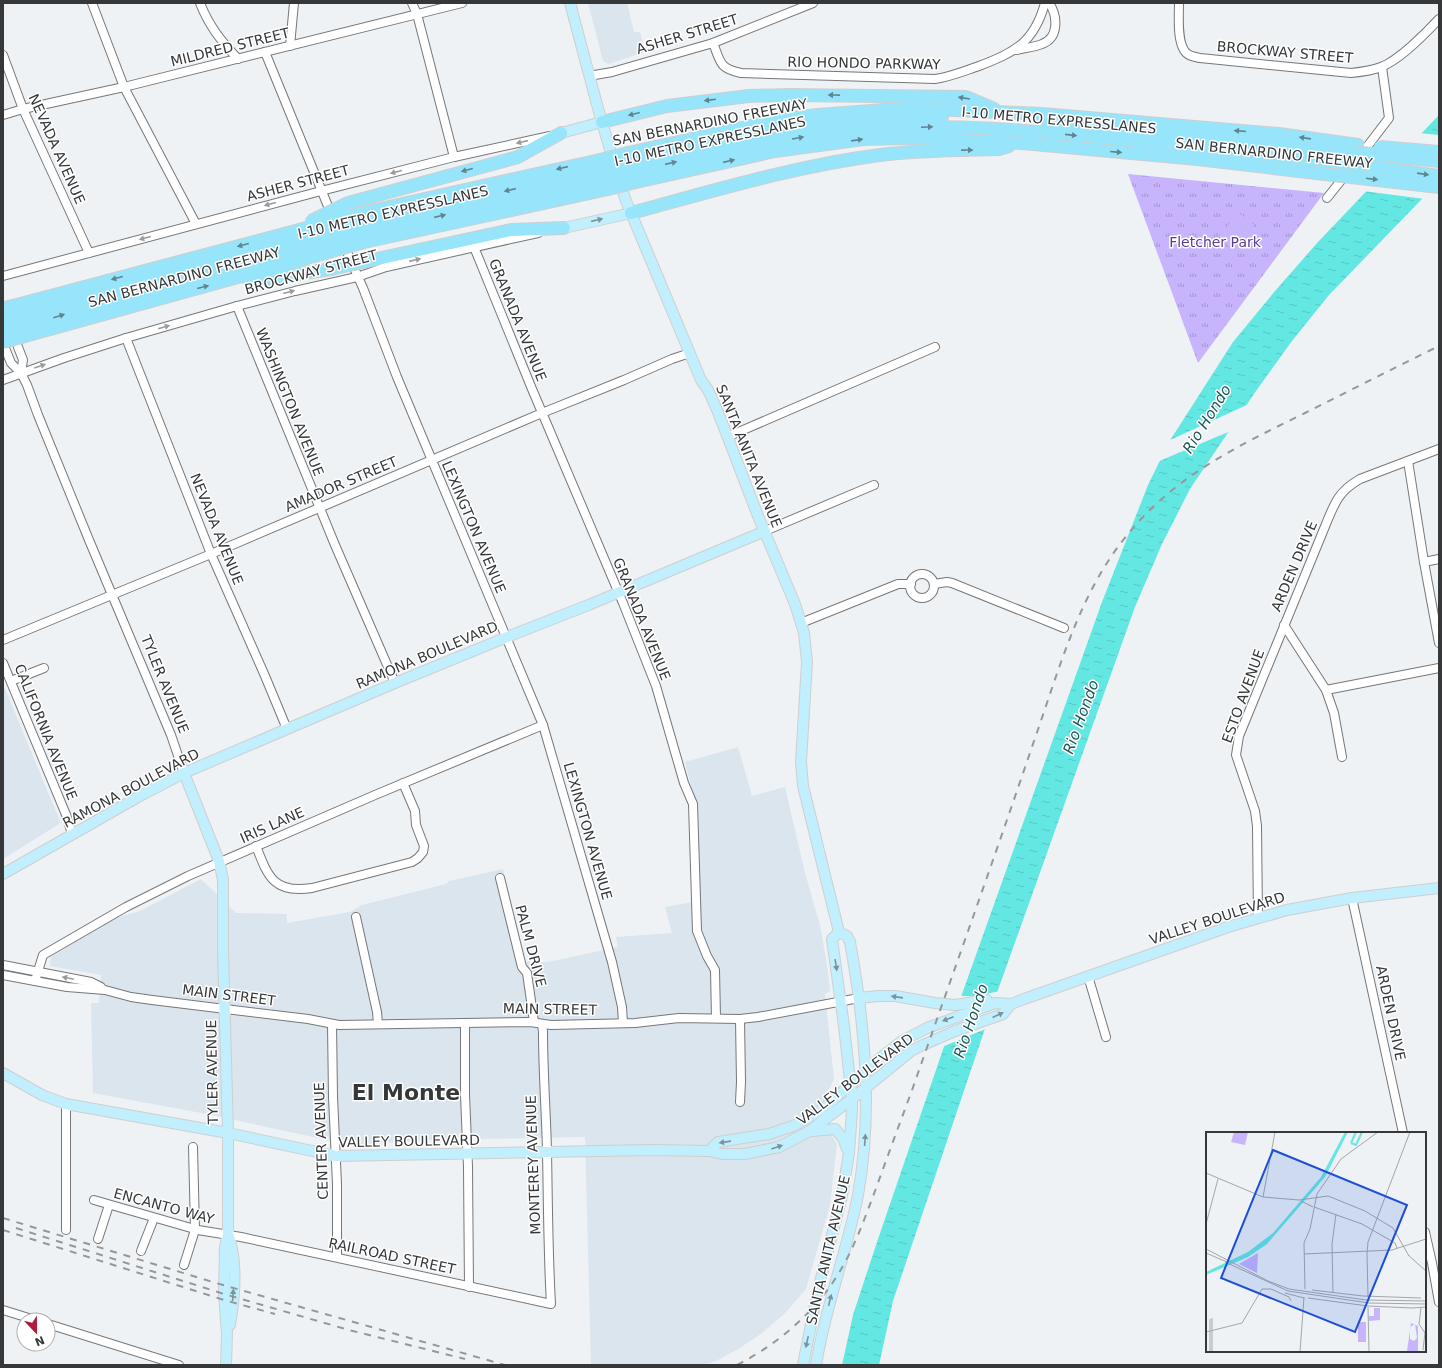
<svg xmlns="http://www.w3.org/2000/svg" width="1442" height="1368" viewBox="0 0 1442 1368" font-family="'DejaVu Sans',sans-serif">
	<defs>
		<pattern id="grass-tufts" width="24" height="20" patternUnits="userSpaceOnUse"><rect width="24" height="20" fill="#c7b4fd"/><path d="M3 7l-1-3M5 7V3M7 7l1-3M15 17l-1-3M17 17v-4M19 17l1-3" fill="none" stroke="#a293ce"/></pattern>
		<pattern id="water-ripples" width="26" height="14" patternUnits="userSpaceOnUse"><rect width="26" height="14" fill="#63e7e2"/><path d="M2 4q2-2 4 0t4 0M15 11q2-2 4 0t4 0" fill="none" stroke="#57c7c3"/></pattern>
	</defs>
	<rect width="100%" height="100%" fill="#eef2f5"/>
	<!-- built -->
	<g fill="#dbe5ed">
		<polygon points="588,3 627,3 634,32 640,32 645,52 608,64 603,61"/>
		<polygon points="3,684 60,821 59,824 3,859"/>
		<polygon points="738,747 752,796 785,787 805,873 820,925 827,965 830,991 825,994 834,1079 827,1093 832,1136 837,1144 830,1205 806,1289 785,1313 762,1333 740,1348 716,1361 703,1365 591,1365 585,1137 479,1139 475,1137 461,1135 457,1138 350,1145 212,1115 93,1093 91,1003 99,1003 101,975 50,966 51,957 113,919 140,911 201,879 236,913 287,914 287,923 350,912 362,905 446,884 449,881 503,869 525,962 548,962 618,947 616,937 672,933 665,907 699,901 697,809 685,762"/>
	</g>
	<!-- grass -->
	<polygon fill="url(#grass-tufts)" points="1128,174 1324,193 1198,363"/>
	<!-- pitch -->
	<polygon fill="#c7b4fd" points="1239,213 1254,225 1233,250 1218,237"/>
	<!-- water -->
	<polygon fill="url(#water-ripples)" points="1439,115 1439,180 1421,200 1329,295 1292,341 1256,391 1190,489 1162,544 1135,607 998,990 893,1301 879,1365 842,1365 853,1315 876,1245 962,994 1102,602 1148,485 1169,442 1233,342 1275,291 1318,242"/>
	<!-- pier -->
	<g fill="#eef2f5">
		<polygon points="1418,133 1439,135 1439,183 1425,199 1363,191"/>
		<polygon points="1249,404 1233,430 1157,462 1168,441"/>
		<polygon points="1000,991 988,1028 942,1047 959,996 977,996"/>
	</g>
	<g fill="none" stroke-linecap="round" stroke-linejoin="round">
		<defs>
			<g id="minor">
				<polyline points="92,3 124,87 196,224"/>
				<path d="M 200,3 C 209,26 221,41 238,59"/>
				<polyline points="412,3 417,14 454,157"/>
				<path d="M 1179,3 C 1179,16 1177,39 1184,50 C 1187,56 1195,57 1200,58 L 1351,73 C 1361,72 1371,71 1381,67 C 1399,60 1426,33 1439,19"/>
				<path d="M 713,43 C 721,63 719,68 741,73 L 935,79 C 950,77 964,71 979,66 C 1015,52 1034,43 1045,3"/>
				<polyline points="290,46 294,3"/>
				<path d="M 1017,50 C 1025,48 1035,47 1042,44 C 1059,38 1058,16 1049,3"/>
				<polyline points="265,52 332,216"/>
				<polyline points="3,55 23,109 89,253"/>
				<polyline points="589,76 612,72 713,43 813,3"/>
				<polyline points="3,115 23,109 124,87 462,3"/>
				<polyline points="1360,156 1389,118 1382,67"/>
				<polyline points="1327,198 1347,173"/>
				<polyline points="343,243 363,288 397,377 543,725 612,962 622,1007 623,1023"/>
				<polyline points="474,247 532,389 623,603 656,686 684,783 693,804 697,931 707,956 715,970 716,1018"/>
				<polyline points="3,276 321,191 454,157 550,136"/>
				<polyline points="237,306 335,545 395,683"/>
				<polyline points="13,334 23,360 21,373"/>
				<polyline points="126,338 211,554 265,676 287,729"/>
				<polyline points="3,343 11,363 21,373 27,385 38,415 89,540 171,735 184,773"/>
				<polyline points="3,380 64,358 126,338 237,306 295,291 357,277 386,267 538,233"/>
				<polyline points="727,437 935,347"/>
				<polyline points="1408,461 1424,562 1439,643"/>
				<polyline points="765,531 874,485"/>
				<polyline points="1424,562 1439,559"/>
				<circle cx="922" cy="586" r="12"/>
				<polyline points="934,584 947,582 952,583 1064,628"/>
				<polyline points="801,623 898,584 911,584"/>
				<polyline points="1284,625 1326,690 1334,713 1342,757"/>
				<polyline points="3,640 211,554 542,413 624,380 672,359 690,353"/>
				<polyline points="3,663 67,817 72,834"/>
				<polyline points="11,681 44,668"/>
				<polyline points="1326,690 1439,668"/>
				<path d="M 256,846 C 268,877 274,894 312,888 L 412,862 L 418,858 L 423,852 L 424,846 L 416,825 L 415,811 L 403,783"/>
				<polyline points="500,878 522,967 527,973 534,1022"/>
				<polyline points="1352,898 1403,1133"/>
				<polyline points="356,917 377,1012 378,1024"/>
				<path d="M 1258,918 L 1257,826 L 1255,811 L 1236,755 L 1239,736 L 1326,524 C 1335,502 1339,491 1360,479 L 1439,449"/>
				<polyline points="3,965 91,982 101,987"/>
				<polyline points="3,975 67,987 105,990 131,997 152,1000 308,1019 339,1025 530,1022 551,1025 635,1023 679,1018 740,1019 758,1017 859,998"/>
				<polyline points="1088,976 1106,1037"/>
				<polyline points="35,981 43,955 126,907 188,876 375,795 543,725"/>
				<polyline points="740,1019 741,1082 740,1102"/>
				<polyline points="332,1024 333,1097 337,1184 337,1257"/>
				<polyline points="465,1024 465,1095 468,1167 469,1287"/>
				<path d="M 94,1200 L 198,1230 L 241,1237 L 551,1304 C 548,1253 548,1202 547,1151 C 546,1111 543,1072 543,1032 L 542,1024"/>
				<polyline points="66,1230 66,1104"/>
				<polyline points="1425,1232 1432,1263 1439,1302"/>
				<polyline points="98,1239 109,1205"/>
				<polyline points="141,1251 154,1218"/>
				<polyline points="184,1265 195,1230 193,1147"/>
				<polyline points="3,1310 35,1320"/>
				<polyline points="48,1324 179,1365"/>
			</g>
			<g id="major">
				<polyline points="570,3 599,112 614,163"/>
				<polyline points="561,133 602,122"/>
				<path d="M 619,179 L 626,201 L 701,380 L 708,390 L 718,412 L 758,516 L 795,604 L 804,633 L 807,662 L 801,762 L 803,786 L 839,932 L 847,936 L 850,942 C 865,1025 873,1111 858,1195 C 847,1252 825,1307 816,1365"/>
				<polyline points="564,228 631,213"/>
				<polyline points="184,773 219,861 223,880 223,950 228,1133 228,1234 225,1247 224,1294 227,1334 226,1365"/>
				<polyline points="3,874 138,797 184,773 395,683 517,633 591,604 765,531"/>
				<polyline points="859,998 878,996 895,996 935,1003 955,1005 987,1000"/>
				<polyline points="3,1073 42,1095 66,1104 228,1133 336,1156 652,1150 709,1151 722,1154 745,1154 779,1147 808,1132 852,1099 911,1051 923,1045 955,1031 1003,1014 1011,1004 1024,999 1228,927 1287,910 1352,898 1439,888"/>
				<polyline points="812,1131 835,1129 843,1138 847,1149"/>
				<polyline points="709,1151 718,1142 769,1134 793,1126 806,1119 824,1108 879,1059 902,1041 927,1028 995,1003 1011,1004"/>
				<path d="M 228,1234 C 238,1262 235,1296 230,1325"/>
				<polyline points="803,1365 817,1294 842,1196 849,1153 852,1111 852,1099 844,1026 832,939 839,932"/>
			</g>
			<g id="highway">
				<polyline points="602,122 667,106 749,96 788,95 966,97 994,109"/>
				<polyline points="1048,123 1352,152"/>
				<polyline points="628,153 778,120 817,115 911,108 1042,114 1279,134 1358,145"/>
				<path d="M 630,163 C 681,152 730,137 782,130 C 835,121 889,117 942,117"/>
				<path d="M 633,172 C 712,154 792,135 873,129 C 959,123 1043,132 1128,140 C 1200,148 1271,155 1343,163"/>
				<polyline points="636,182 775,151 864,139 912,138 1022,143 1197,159 1333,175"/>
				<polyline points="348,203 518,157 561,133"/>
				<path d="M 631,213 C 713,191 795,166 880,155 C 919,150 960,150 999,149 L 1009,146"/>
				<polyline points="353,215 600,160"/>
				<polyline points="357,225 603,169"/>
				<polyline points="361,235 605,178"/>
				<polyline points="364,242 608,189"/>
				<polyline points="372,260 511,230 564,228"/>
				<polyline points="248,279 266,279 331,269"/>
				<polyline points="13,306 314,226"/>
				<polyline points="17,317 137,282 317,235"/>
				<path d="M 21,327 C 121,297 220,268 321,245"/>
				<polyline points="25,336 325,253"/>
			</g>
		</defs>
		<!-- minor casing -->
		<use href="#minor" stroke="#75787b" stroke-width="10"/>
		<!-- major casing -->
		<use href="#major" stroke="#cfcfcf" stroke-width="12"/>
		<!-- highway casing -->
		<use href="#highway" stroke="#cfcfcf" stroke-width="14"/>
		<!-- minor -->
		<use href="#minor" stroke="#fff" stroke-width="8"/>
		<!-- major -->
		<use href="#major" stroke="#c1effd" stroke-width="10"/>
		<!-- highway -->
		<use href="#highway" stroke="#97e5fb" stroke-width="12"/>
		<!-- rail -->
		<g stroke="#95989a" stroke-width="2" stroke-dasharray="7 7" stroke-linecap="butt">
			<polyline points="3,1218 216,1283 505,1365"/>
			<polyline points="16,1228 224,1294 349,1330 465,1359"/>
			<polyline points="3,1230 224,1300 275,1314"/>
			<path d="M 737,1365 C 774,1346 807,1319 831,1285 C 851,1257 863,1223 875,1191 C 887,1158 899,1125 911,1093 C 952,976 994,859 1034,741 C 1059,670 1079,593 1128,534 C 1176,475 1238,446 1305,413 C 1349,391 1394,368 1439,346"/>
		</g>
		<defs>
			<g id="highway-bridge">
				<polyline points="1380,147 1439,152"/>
				<polyline points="1352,152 1439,161"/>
				<polyline points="600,160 628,153"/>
				<polyline points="1343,163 1439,176"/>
				<polyline points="603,169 630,163"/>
				<polyline points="1333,175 1439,187"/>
				<polyline points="605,178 633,172"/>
				<polyline points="608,189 636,182"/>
				<polyline points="311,221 348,203"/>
				<polyline points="314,226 353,215"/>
				<polyline points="317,235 357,225"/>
				<polyline points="321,245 361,235"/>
				<polyline points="325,253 364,242"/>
				<polyline points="331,269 372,260"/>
				<polyline points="3,308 13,306"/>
				<polyline points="3,321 17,317"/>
				<polyline points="3,332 21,327"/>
				<polyline points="3,342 25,336"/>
			</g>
		</defs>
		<!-- highway-bridge casing -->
		<use href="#highway-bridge" stroke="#cfcfcf" stroke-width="14" stroke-linecap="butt"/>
		<!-- highway-bridge -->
		<use href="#highway-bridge" stroke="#97e5fb" stroke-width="12"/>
	</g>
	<!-- one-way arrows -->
	<defs><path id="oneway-solid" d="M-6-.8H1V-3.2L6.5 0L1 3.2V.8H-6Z"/></defs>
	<g fill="#618590">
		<use href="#oneway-solid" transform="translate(834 95) rotate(-179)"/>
		<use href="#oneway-solid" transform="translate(964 98) rotate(-171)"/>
		<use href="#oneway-solid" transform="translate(710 100) rotate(173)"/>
		<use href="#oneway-solid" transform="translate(634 114) rotate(166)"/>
		<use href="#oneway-solid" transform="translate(927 127) rotate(-2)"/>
		<use href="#oneway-solid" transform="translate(1240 131) rotate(-175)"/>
		<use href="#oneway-solid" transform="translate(1071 135) rotate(6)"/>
		<use href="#oneway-solid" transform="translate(798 138) rotate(-10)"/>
		<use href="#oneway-solid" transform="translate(1305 138) rotate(-172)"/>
		<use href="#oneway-solid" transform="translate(857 140) rotate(-8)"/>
		<use href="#oneway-solid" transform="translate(967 150) rotate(-1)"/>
		<use href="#oneway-solid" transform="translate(1116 152) rotate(5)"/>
		<use href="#oneway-solid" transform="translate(729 161) rotate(-13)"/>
		<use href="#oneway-solid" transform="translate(671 163) rotate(-13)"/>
		<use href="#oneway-solid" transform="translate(562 168) rotate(167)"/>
		<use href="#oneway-solid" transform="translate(467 170) rotate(165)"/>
		<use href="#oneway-solid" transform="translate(1423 174) rotate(8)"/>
		<use href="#oneway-solid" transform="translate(1372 179) rotate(7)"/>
		<use href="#oneway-solid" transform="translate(510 190) rotate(167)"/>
		<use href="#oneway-solid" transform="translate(440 216) rotate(-13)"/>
		<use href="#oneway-solid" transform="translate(243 245) rotate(165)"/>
		<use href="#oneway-solid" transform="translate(117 278) rotate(165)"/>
		<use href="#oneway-solid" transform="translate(203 287) rotate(-14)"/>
		<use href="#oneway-solid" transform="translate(59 316) rotate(-17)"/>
	</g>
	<g fill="#9a9b9c">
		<use href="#oneway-solid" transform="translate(522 142) rotate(167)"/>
		<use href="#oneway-solid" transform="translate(396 172) rotate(166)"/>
		<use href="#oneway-solid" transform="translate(270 204) rotate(165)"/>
		<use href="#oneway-solid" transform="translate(145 238) rotate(165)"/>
		<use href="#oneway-solid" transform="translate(415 260) rotate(-13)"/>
		<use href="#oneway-solid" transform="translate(289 292) rotate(-15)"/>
		<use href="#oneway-solid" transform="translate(164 327) rotate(-16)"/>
		<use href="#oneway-solid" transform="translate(40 366) rotate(-19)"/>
		<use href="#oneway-solid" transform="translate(68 978) rotate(-168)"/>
	</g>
	<g fill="#7b939a">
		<use href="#oneway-solid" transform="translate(597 220) rotate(-13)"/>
		<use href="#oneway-solid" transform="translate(836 965) rotate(81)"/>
		<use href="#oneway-solid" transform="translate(897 997) rotate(-172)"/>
		<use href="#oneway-solid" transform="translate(998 1015) rotate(-24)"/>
		<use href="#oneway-solid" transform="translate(948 1019) rotate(159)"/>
		<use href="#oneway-solid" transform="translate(865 1140) rotate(-86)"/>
		<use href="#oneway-solid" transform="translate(725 1142) rotate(172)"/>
		<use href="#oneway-solid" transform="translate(777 1147) rotate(-19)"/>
		<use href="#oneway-solid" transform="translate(233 1295) rotate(-86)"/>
		<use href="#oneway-solid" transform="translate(830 1300) rotate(-77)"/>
		<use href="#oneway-solid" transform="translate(807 1342) rotate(102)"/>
	</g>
	<g text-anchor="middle" stroke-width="3" stroke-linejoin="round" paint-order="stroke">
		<!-- street labels -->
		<g font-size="14" fill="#353738" stroke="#fff">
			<text transform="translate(687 34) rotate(-17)" y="5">ASHER STREET</text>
			<text transform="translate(230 47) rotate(-14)" y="5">MILDRED STREET</text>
			<text transform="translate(1285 52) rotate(5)" y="5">BROCKWAY STREET</text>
			<text transform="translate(864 63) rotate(1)" y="5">RIO HONDO PARKWAY</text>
			<text transform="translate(1059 120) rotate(5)" y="5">I-10 METRO EXPRESSLANES</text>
			<text transform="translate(710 122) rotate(-11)" y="5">SAN BERNARDINO FREEWAY</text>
			<text transform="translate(710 141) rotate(-12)" y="5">I-10 METRO EXPRESSLANES</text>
			<text transform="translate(57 149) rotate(66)" y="5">NEVADA AVENUE</text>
			<text transform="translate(1274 153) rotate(6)" y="5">SAN BERNARDINO FREEWAY</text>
			<text transform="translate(298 183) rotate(-15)" y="5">ASHER STREET</text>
			<text transform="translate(393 212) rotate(-13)" y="5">I-10 METRO EXPRESSLANES</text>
			<text transform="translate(311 272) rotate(-15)" y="5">BROCKWAY STREET</text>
			<text transform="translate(184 277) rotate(-15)" y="5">SAN BERNARDINO FREEWAY</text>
			<text transform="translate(518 320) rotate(68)" y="5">GRANADA AVENUE</text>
			<text transform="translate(290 402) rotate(68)" y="5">WASHINGTON AVENUE</text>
			<text transform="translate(749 456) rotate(68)" y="5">SANTA ANITA AVENUE</text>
			<text transform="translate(341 484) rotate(-23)" y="5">AMADOR STREET</text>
			<text transform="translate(474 527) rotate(67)" y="5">LEXINGTON AVENUE</text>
			<text transform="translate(217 529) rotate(68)" y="5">NEVADA AVENUE</text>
			<text transform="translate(1294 566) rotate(-67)" y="5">ARDEN DRIVE</text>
			<text transform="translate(642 619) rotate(68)" y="5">GRANADA AVENUE</text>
			<text transform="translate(427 655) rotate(-23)" y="5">RAMONA BOULEVARD</text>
			<text transform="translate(165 684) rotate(68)" y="5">TYLER AVENUE</text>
			<text transform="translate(1243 696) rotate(-70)" y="5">ESTO AVENUE</text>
			<text transform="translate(46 732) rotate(68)" y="5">CALIFORNIA AVENUE</text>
			<text transform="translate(131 788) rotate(-28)" y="5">RAMONA BOULEVARD</text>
			<text transform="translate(272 825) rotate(-24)" y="5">IRIS LANE</text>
			<text transform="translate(588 831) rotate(74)" y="5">LEXINGTON AVENUE</text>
			<text transform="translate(1217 918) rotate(-18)" y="5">VALLEY BOULEVARD</text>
			<text transform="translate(531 946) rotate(75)" y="5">PALM DRIVE</text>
			<text transform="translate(229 995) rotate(7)" y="5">MAIN STREET</text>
			<text transform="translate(550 1009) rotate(1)" y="5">MAIN STREET</text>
			<text transform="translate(1391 1013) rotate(78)" y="5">ARDEN DRIVE</text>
			<text transform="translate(212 1072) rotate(-91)" y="5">TYLER AVENUE</text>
			<text transform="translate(855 1079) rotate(-37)" y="5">VALLEY BOULEVARD</text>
			<text transform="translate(321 1141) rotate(-92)" y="5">CENTER AVENUE</text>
			<text transform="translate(409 1141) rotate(-1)" y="5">VALLEY BOULEVARD</text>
			<text transform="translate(533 1165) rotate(-92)" y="5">MONTEREY AVENUE</text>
			<text transform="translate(164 1206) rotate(15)" y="5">ENCANTO WAY</text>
			<text transform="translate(828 1250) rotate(-77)" y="5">SANTA ANITA AVENUE</text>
			<text transform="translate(392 1256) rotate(12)" y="5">RAILROAD STREET</text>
		</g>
		<!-- park labels -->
		<g font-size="14" fill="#5a3996" stroke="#fff">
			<text x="1215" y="247">Fletcher Park</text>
		</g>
		<!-- water labels -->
		<g font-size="15" font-style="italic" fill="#1d5654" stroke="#fff">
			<text transform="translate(1207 419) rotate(-58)" y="5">Rio Hondo</text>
			<text transform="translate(1081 717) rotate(-70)" y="5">Rio Hondo</text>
			<text transform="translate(971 1021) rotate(-71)" y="5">Rio Hondo</text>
		</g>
		<!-- town labels -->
		<g font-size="22" font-weight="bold" fill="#353738" stroke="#fff">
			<text x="406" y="1100">El Monte</text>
		</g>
	</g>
	<!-- overview -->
	<g transform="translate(1206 1132)">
		<rect width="220" height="220" fill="#eef2f5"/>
		<path d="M 28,0 L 42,0 L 39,13 L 25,10 ZM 52,121 L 51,141 L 33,132 ZM 152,190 L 160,190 L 160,210 L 152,210 Z" fill="#c7b4fd"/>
		<path d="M 168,176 L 174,176 L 174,188 L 163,189 L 163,184 L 168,184 ZM 205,191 L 212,194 L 212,220 L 201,219 ZM 209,192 L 211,206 L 208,209 L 204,207 L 204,195 Z" fill="#c7b4fd" fill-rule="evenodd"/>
		<path d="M 139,0 L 142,0 L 119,45 L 61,112 L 42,125 L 0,143 L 0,140 L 42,120 L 67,101 L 115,45 Z" fill="#63e7e2"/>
		<path fill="none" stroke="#63e7e2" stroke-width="2" d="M 145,11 L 150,13 L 156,0M 145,11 L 150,0"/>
		<path fill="none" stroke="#a4a7a9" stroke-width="1" d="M 0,41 L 57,65 L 93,68 L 122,64 L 159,79 L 187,96 L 203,124M 57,65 L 69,0M 95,69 L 107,75M 108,75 L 156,92 L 189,111 L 191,116M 175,76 L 204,0M 0,92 L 12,47M 0,117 L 62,149 L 83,157 L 160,168 L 220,169M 0,121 L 21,130M 161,121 L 162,165M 161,121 L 162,110 L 175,76M 98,122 L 186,118 L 220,107M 202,123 L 220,139M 19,130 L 82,159 L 163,171 L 220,172M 99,157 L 98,111 L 104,97 L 111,62 L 135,27 L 172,0M 106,158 L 157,164 L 215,166M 79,161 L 98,166M 127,161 L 126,112 L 130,82M 102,166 L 162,174 L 206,176M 162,175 L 163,220M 206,176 L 220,175M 215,176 L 213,192 L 219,201M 4,187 L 4,220M 0,200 L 36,191 L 56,157 L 65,157 L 83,165 L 85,169M 217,218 L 220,192M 6,220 L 6,186M 94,220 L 98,165"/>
		<path fill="#1d4ed8" fill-opacity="0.15" stroke="#1d4ed8" stroke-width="2" d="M 67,18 L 201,73 L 149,200 L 15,146 Z"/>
		<rect width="220" height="220" fill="none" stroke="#353738" stroke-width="2"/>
	</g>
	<!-- border -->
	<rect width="1442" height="1368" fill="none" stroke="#353738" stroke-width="8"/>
	<!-- north arrow -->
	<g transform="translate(36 1332) rotate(158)"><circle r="19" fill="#ffffff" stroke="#aeafaf"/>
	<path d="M0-3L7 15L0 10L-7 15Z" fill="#af1b3f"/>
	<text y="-6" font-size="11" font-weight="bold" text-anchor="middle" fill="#353738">N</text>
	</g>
</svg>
